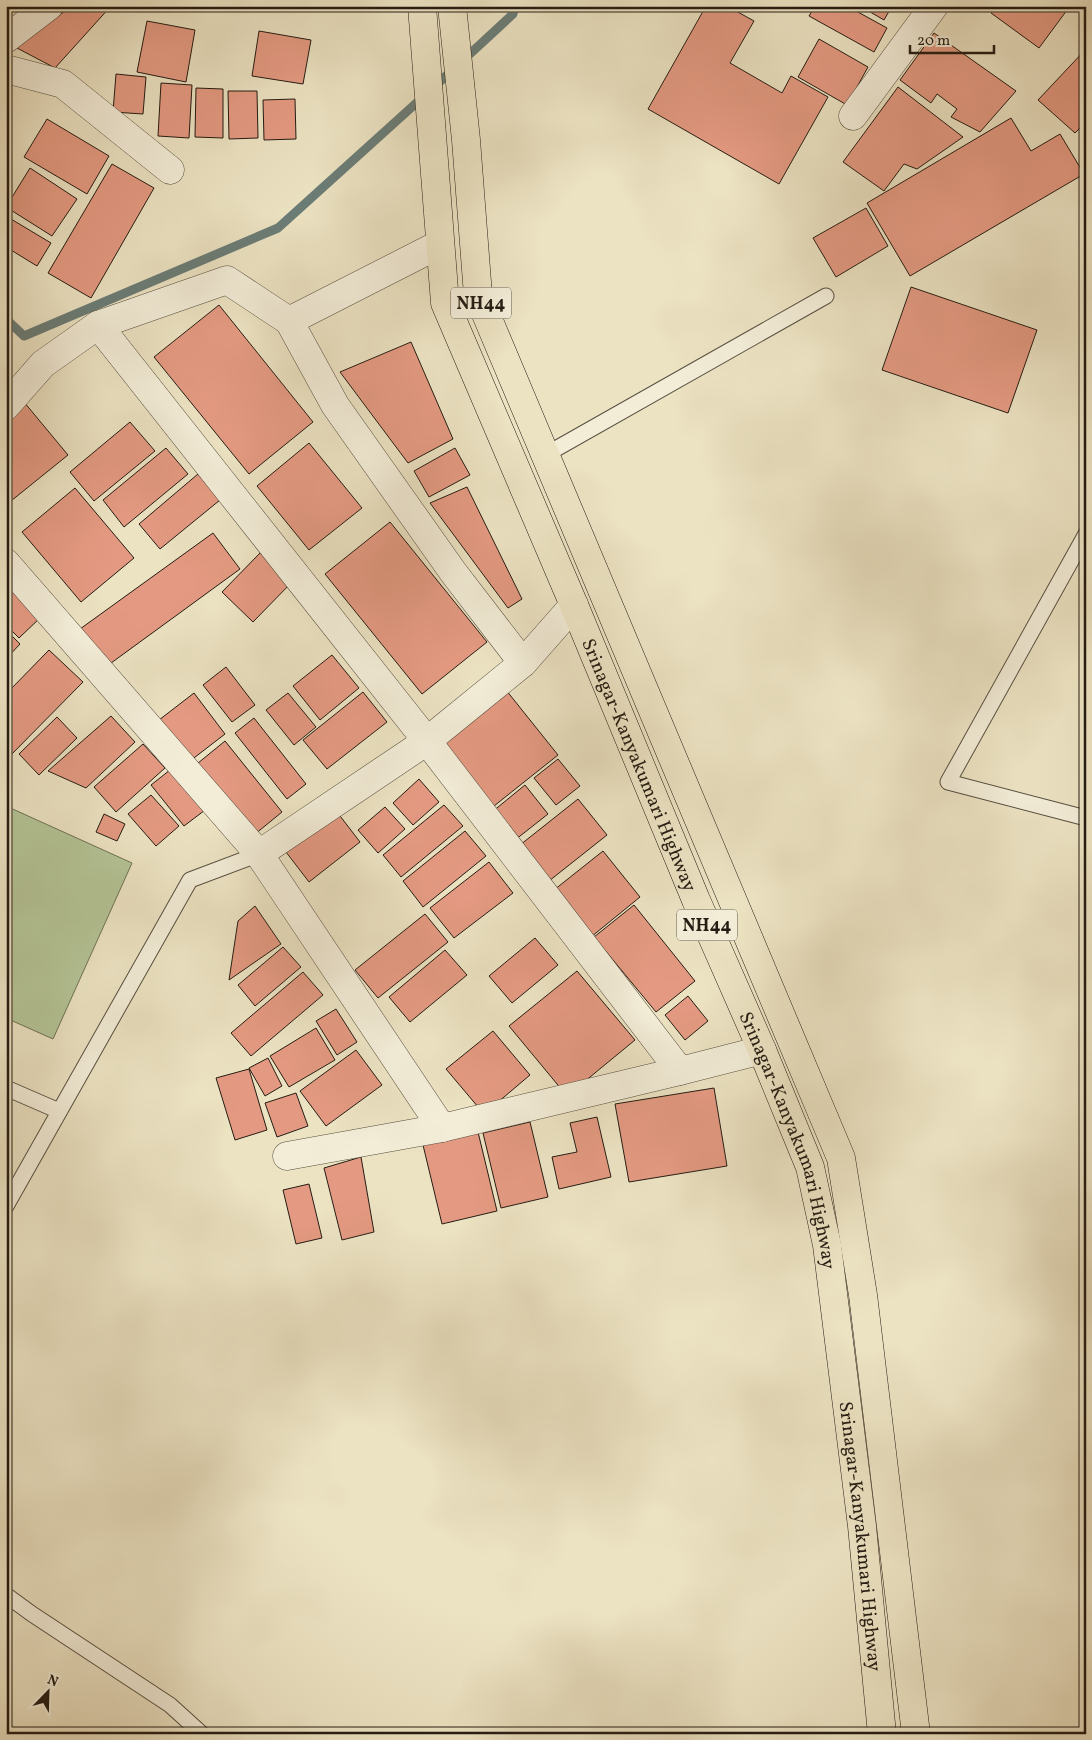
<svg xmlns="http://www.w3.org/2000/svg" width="1092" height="1740" viewBox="0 0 1092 1740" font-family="Vollkorn,serif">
	<rect width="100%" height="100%" fill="#ece3c3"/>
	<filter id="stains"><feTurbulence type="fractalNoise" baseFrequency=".004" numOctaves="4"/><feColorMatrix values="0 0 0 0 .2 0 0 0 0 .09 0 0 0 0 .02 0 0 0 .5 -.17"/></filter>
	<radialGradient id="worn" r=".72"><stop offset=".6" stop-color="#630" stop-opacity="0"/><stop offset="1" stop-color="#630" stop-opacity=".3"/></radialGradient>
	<!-- green -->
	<polygon fill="#b4c496" stroke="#6c7054" points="6,806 132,863 53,1039 6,1018"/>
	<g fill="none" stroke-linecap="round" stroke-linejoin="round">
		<!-- stream -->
		<g stroke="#6b7d77" stroke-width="9">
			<polyline points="433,88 513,14 515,6"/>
			<polyline points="6,319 24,336 278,228 423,97"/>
		</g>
	</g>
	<!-- building -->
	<g fill="#e49a82" stroke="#241c13">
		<polygon points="72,6 111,6 55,68 15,47"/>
		<polygon points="706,6 727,6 754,21 730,63 782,93 791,76 828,97 779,184 648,109"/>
		<polygon points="778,6 790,6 787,12"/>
		<polygon points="815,6 847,6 887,28 874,52 809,16"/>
		<polygon points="860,6 892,6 884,20"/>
		<polygon points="996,6 1070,6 1039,48 991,13"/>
		<polygon points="147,21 195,30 186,82 137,72"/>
		<polygon points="259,31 311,40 303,84 252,76"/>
		<polygon points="934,33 1016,91 980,132 951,117 957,109 937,94 931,103 900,80"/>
		<polygon points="819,39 868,67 847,105 798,77"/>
		<polygon points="1086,49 1086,122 1075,133 1038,100"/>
		<polygon points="116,74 146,77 143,114 113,112"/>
		<polygon points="161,83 192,85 189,138 158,136"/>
		<polygon points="898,87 963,137 917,169 904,164 884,191 843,162"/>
		<polygon points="196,88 223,89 223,138 195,137"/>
		<polygon points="228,91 257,91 258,138 229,139"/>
		<polygon points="295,99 296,139 264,140 263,100"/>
		<polygon points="1011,118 1031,151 1060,134 1084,174 910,276 867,203"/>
		<polygon points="47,119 109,156 87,194 24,157"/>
		<polygon points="112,164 154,188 91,298 48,273"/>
		<polygon points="30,168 77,199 52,236 6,207"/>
		<polygon points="866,208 888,246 836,277 813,238"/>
		<polygon points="6,216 51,243 37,266 6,247"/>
		<polygon points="911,287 1037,330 1008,413 882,370"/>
		<polygon points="219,305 313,422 249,474 154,357"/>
		<polygon points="411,342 453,439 408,463 340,372"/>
		<polygon points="19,396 68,455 6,505 6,411"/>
		<polygon points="130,422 155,451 94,501 70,472"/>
		<polygon points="309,443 362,508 309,550 257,486"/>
		<polygon points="166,448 188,474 124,527 103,500"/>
		<polygon points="455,448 470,475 429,497 414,471"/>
		<polygon points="198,474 220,500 160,549 139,524"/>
		<polygon points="467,487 522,599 508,608 430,503"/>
		<polygon points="75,488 134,558 81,602 22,532"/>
		<polygon points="390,522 487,642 422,694 325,574"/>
		<polygon points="213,533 240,569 107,666 80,629"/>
		<polygon points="260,553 291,583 253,622 222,592"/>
		<polygon points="6,581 41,617 19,638 6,625"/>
		<polygon points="6,630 20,644 6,659"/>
		<polygon points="49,650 83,682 6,760 6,694"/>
		<polygon points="332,655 359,688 320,720 293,686"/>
		<polygon points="226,667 255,705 232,722 203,685"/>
		<polygon points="506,690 558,755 489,810 437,746"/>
		<polygon points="363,692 387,722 327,769 303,740"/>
		<polygon points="194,693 225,734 190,761 159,720"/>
		<polygon points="288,693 316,727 294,745 266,710"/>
		<polygon points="111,716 135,742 86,788 48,771"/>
		<polygon points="57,717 77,738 39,775 19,754"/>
		<polygon points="254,718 306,784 287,799 235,733"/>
		<polygon points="225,741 282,812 249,839 192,768"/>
		<polygon points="143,744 165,768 116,812 94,787"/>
		<polygon points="558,759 580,786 556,805 534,778"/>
		<polygon points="175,766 209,807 184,826 151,785"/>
		<polygon points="419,779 439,802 413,825 393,803"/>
		<polygon points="525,785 548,814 515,840 492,812"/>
		<polygon points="151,795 179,826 156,846 128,814"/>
		<polygon points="578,799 607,835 549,881 520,845"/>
		<polygon points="444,805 463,826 401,877 383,855"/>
		<polygon points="385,807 405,829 378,853 358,830"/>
		<polygon points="337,812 360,842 309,882 286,852"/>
		<polygon points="104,814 125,824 117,841 96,832"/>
		<polygon points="465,831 486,856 423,907 403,881"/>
		<polygon points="603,851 640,897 591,937 554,890"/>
		<polygon points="489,862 513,893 454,938 430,908"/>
		<polygon points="634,905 695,981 656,1012 594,937"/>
		<polygon points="255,906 281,944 229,980 238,921"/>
		<polygon points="425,914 448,942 378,998 355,970"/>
		<polygon points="535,938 558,965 512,1003 489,976"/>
		<polygon points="283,947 301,967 255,1006 238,985"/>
		<polygon points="445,950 467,975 410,1022 389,997"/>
		<polygon points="577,971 635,1040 567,1096 509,1026"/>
		<polygon points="303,972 323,995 251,1056 231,1033"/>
		<polygon points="688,996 708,1021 685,1040 665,1015"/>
		<polygon points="336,1009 357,1042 337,1055 316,1021"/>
		<polygon points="316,1028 335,1060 289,1087 270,1056"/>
		<polygon points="493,1031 530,1075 484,1114 446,1069"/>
		<polygon points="356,1050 382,1085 326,1126 300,1091"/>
		<polygon points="268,1058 282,1086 265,1096 249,1068"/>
		<polygon points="249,1069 267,1130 235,1140 216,1078"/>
		<polygon points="714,1088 727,1166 629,1182 615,1104"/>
		<polygon points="296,1093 308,1126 277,1137 265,1103"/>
		<polygon points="597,1117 611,1177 559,1189 552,1157 577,1152 570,1123"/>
		<polygon points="530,1122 548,1197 501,1208 483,1133"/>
		<polygon points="478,1132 497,1211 442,1224 423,1145"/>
		<polygon points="361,1157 374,1232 342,1240 324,1168"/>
		<polygon points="309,1184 322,1238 296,1244 283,1190"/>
	</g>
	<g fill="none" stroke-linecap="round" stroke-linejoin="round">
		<defs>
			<g id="service">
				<polyline points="545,455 826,296"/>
				<polyline points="1086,534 948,782 1086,818"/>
				<polyline points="6,1088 59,1111"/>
				<polyline points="6,1206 190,880 259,854"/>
				<polyline points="6,1595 32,1614 170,1705 202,1734"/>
			</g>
			<g id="minor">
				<polyline points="6,39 49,6"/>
				<polyline points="6,69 63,84 170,170"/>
				<polyline points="853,116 934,6"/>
				<polyline points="289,321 335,405 453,572 523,663 574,605"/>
				<polyline points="98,325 427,741 523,663"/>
				<polyline points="6,406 43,364 98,325 227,280 289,321 440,244"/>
				<polyline points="6,563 259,854 442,1128"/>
				<polyline points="259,854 427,741 680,1071"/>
				<polyline points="287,1156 442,1128 680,1071 762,1050"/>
			</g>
			<g id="trunk">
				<path id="s1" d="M 422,6 L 445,303 L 574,605 L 696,900 L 762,1050 L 810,1167 L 827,1245 L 862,1526 L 882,1734"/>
				<polyline points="452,6 466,140 478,295 841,1158 863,1295 916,1734"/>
			</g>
		</defs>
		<!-- service casing -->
		<use href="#service" stroke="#564e3f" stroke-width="17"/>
		<!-- minor casing -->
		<use href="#minor" stroke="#564e3f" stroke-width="29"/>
		<!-- trunk casing -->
		<use href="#trunk" stroke="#241c13" stroke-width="29"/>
		<!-- service -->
		<use href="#service" stroke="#f3edd8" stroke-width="15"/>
		<!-- minor -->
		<use href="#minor" stroke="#f3edd8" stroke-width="28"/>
		<!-- trunk -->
		<use href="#trunk" stroke="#ece3c3" stroke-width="28"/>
	</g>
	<g text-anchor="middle" stroke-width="5" stroke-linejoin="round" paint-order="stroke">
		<!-- shield labels -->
		<g fill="#f3edd8" stroke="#625b4e" stroke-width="1">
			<rect x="451" y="287.5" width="60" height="31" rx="4"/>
			<rect x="677" y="909.5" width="60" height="31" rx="4"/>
		</g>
		<g font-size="18" font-weight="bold" fill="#241c13">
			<text x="481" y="309">NH44</text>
			<text x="707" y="931">NH44</text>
		</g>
		<!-- street labels -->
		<g font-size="19" fill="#241c13" stroke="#f3edd8">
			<text dy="7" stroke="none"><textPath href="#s1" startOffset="799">Srinagar-Kanyakumari Highway</textPath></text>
			<text dy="7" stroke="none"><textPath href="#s1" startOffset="1204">Srinagar-Kanyakumari Highway</textPath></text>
			<text dy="7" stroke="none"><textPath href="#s1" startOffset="1609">Srinagar-Kanyakumari Highway</textPath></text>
		</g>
	</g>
	<!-- margin -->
	<rect width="1092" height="1740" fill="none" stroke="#ece3c3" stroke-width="25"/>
	<rect x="8" y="8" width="1077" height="1725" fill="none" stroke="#241c13" stroke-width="2.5"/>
	<rect x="12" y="12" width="1067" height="1715" fill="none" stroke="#241c13"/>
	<!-- north arrow -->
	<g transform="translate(48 1692) rotate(23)" stroke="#f3edd8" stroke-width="4" paint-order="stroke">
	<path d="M0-4L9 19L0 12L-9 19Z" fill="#241c13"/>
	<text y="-8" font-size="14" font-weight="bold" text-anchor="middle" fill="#241c13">N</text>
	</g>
	<!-- scale -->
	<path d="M910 45v8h84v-8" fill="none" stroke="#241c13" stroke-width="2.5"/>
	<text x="917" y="45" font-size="15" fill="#241c13" stroke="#f3edd8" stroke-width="4" paint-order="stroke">20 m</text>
	<rect width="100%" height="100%" filter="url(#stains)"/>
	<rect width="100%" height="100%" fill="url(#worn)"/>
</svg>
